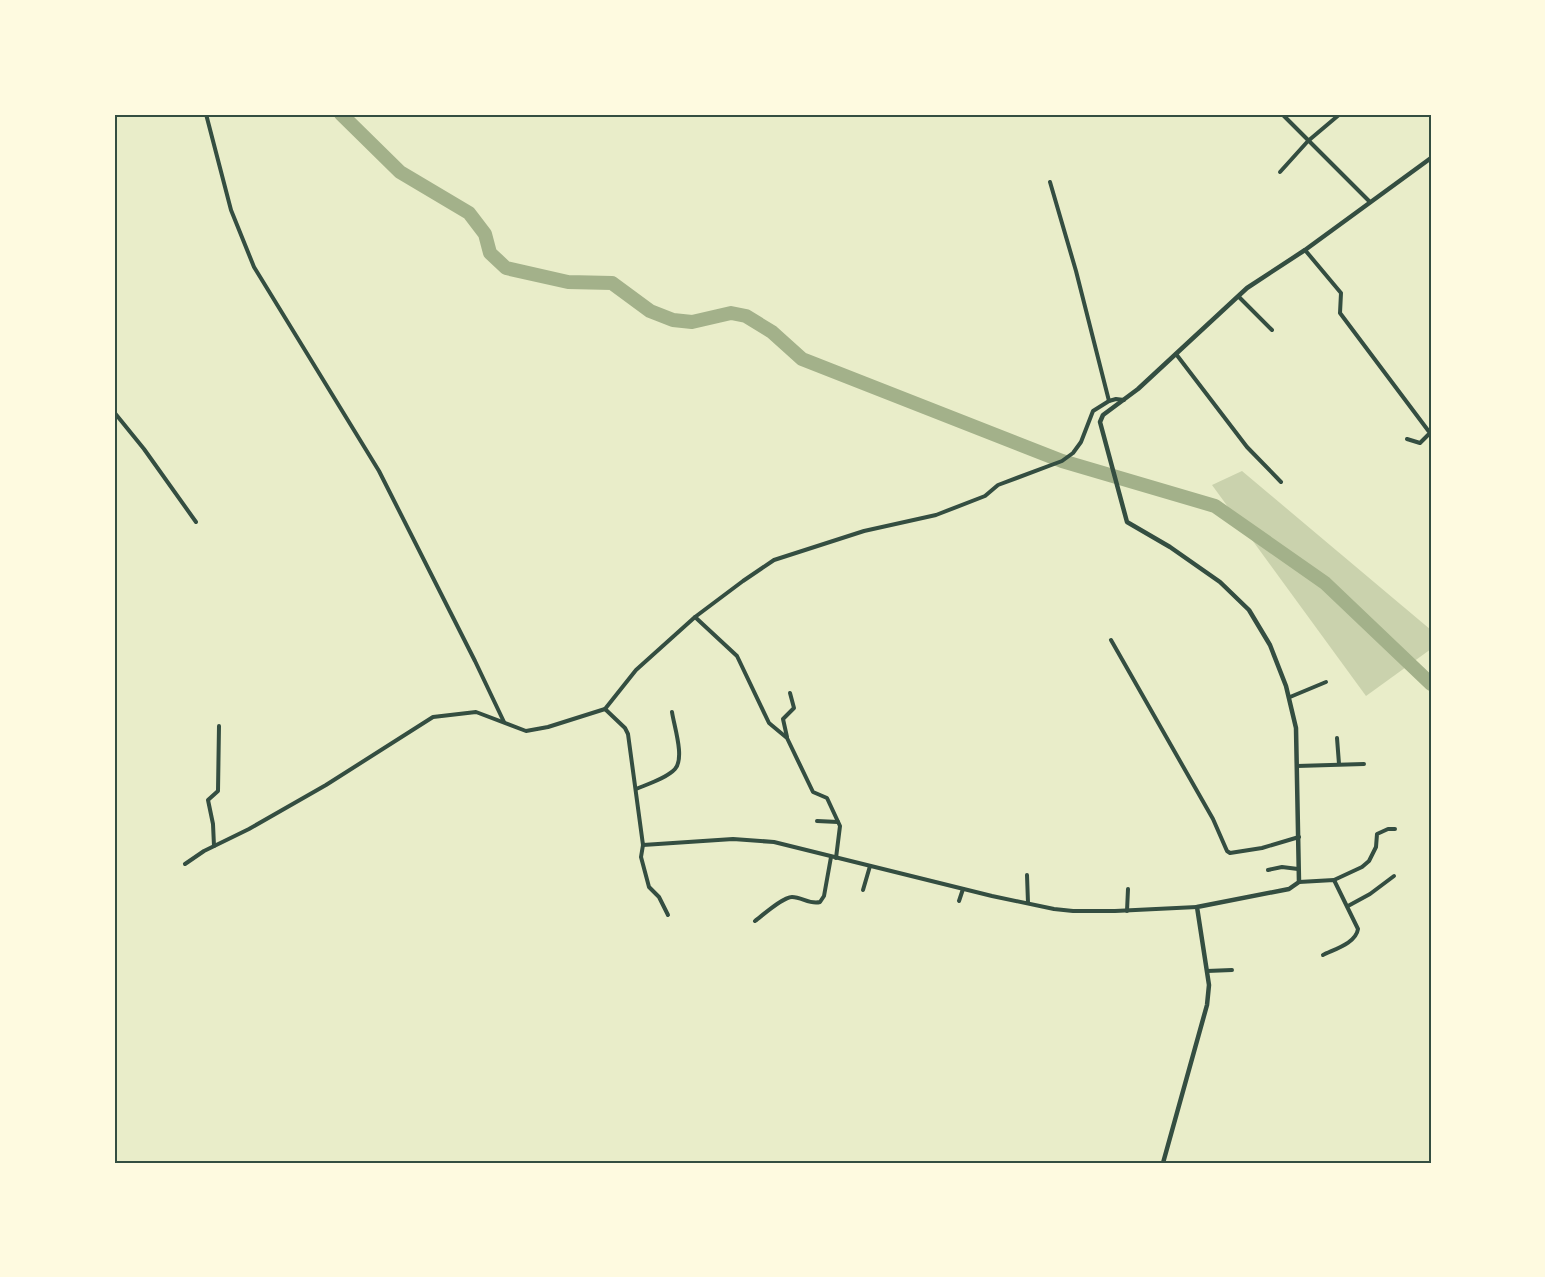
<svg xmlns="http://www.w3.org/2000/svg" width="1545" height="1277" viewBox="0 0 1545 1277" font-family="'Titillium Web',sans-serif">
	<rect width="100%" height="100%" fill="#e9edc9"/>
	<!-- green -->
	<polygon fill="#cad2ad" points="1242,471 1431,630 1431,649 1366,696 1212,485"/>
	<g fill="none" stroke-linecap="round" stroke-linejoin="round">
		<!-- river -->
		<polyline stroke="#a3b18a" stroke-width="14" points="341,114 400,172 469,213 485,234 490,253 506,268 568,282 612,283 650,311 673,320 692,322 731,313 746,316 772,332 802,359 1062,461 1215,506 1325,583 1431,684"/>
		<!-- minor -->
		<g stroke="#344e41" stroke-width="4">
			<polyline points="206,114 231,210 254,267 379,471 475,661 504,722"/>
			<polyline points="1282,114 1370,202"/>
			<polyline points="1280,172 1308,141 1340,114"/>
			<polyline points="1050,182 1076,271 1109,401"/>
			<polyline points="1305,250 1341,293 1340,313 1430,433 1420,443 1407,439"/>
			<polyline points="1239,297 1272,330"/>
			<polyline points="1176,354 1247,447 1281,482"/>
			<polyline points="114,412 144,449 196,522"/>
			<polyline points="695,617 737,656 769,723 787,738 813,792 827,798 840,826 836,858"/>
			<polyline points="1111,640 1213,819 1227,851 1230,853 1262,848 1299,837"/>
			<polyline points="1290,697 1326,682"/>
			<polyline points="605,709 625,728 628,734 643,845 733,839 774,842 992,896 1054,909 1073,911 1115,911 1197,907"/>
			<polyline points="787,737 783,719 794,708 790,693"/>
			<polyline points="1337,738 1339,764"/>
			<polyline points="1297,766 1364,764"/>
			<path d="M 636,789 C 648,784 667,778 675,769 C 685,758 674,726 672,712"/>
			<polyline points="817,821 838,822"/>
			<polyline points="643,845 641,857 649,887 659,897 668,915"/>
			<polyline points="214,846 213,824 208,800 218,791 219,726"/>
			<polyline points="185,864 204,851 249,829 326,785 433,717 476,712 526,731 548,727 605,709 636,670 695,617 743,581 774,560 864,531 936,515 985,496 998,485 1062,461 1073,453 1081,442 1093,411 1109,401 1116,399 1124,400"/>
			<polyline points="1268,870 1282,867 1298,869"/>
			<polyline points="1027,875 1028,903"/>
			<polyline points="1334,880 1362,867 1369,861 1376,847 1377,834 1388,829 1395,829"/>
			<path d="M 1299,882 L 1334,880 L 1358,929 C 1356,943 1335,949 1323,955"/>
			<polyline points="863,890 870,866"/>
			<polyline points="959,901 963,889"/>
			<polyline points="1348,906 1370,894 1394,876"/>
			<polyline points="1127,911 1128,889"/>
			<path d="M 755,921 C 763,915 783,897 792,897 C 802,897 810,905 820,902 L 824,896 L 831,857"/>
			<polyline points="1207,971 1232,970"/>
		</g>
		<!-- tertiary -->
		<polyline stroke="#344e41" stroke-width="4.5" points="1163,1163 1207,1005 1209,985 1197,907 1289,889 1299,882 1296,728 1286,686 1270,645 1249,610 1220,582 1170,547 1127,522 1100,422 1103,415 1138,389 1247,288 1305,250 1431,158"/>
	</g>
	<!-- border -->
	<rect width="1545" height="1277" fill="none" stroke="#fefae0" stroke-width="231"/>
	<rect x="116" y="116" width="1314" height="1046" fill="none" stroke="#344e41" stroke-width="2"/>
</svg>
